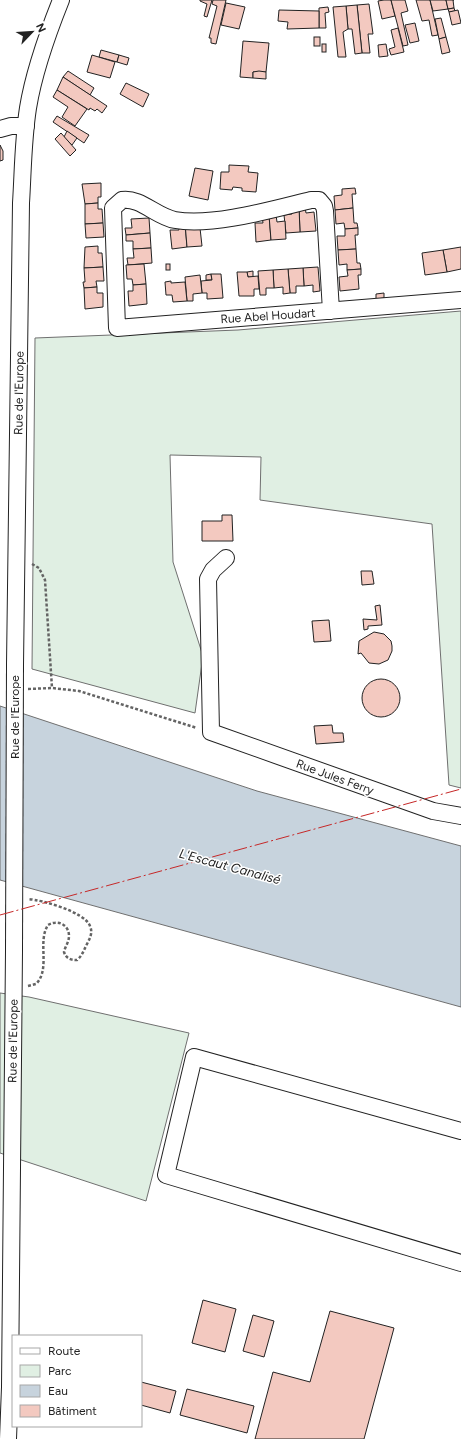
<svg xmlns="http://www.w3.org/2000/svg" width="461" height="1439" viewBox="0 0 461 1439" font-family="Figtree,sans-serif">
	<rect width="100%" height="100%" fill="#fff"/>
	<!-- green -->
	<g fill="#e0efe3" stroke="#6f6f6f">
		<polygon points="461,311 461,788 449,785 432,524 260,500 261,457 170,455 173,562 203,656 195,713 32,669 35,338 238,330"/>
		<polygon points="0,993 29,997 189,1033 146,1201 0,1153"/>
	</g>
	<!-- water -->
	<polygon fill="#c7d3dd" stroke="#6f6f6f" points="0,706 257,791 461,846 461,1007 0,880"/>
	<!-- building -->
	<g fill="#f3c9c0" stroke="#222">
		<polygon points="200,0 212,0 207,17 204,16 207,4 200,1"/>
		<polygon points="213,0 226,0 216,44 211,43 211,38 209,38 217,6 212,4"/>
		<polygon points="384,0 391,0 395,16 382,19 378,1"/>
		<polygon points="391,0 405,0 408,11 401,13 408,45 403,46"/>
		<polygon points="416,0 430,0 438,35 432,36 429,20 422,21"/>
		<polygon points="430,0 446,0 448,9 433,11"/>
		<polygon points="446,0 454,0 453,0 454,8 448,9"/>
		<polygon points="226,3 245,7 239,29 221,25"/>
		<polygon points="369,4 373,34 368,34 370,53 362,53 357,5"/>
		<polygon points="357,5 362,53 355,54 352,29 348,29 346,6"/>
		<polygon points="346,6 348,29 343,32 346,57 338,57 333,7"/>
		<polygon points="328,7 329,12 325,13 326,28 319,28 319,8"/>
		<polygon points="454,8 455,11 449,12 448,9"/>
		<polygon points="279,10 319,11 319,28 287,29 288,22 278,21"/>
		<polygon points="458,10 461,23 452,25 449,12"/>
		<polygon points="441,18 446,37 439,39 435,19"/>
		<polygon points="415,23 419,41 410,43 405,25"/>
		<polygon points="398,28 404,52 391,55 389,49 395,47 391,30"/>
		<rect x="314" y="37" width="6" height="9"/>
		<polygon points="446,37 450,52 442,54 439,39"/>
		<polygon points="243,41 269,43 266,72 253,72 253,78 240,77"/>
		<rect x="322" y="44" width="4" height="8"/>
		<polygon points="386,44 388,56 379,57 378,45"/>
		<polygon points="101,50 119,55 117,62 99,57"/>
		<polygon points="92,55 115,62 110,78 87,72"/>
		<polygon points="119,55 129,58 127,65 117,62"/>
		<polygon points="68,71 94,88 90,95 63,77"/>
		<polygon points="259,71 266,72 266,79 253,78 253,72"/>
		<polygon points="63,77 107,106 102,113 97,109 95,111 90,108 89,110 57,90"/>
		<polygon points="126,83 149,94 143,107 120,94"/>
		<polygon points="57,90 87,109 75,126 62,117 68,107 53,97"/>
		<polygon points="57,116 89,135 84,143 53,122"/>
		<polygon points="67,131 77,138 72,145 64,137"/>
		<polygon points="61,133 76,150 70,156 55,139"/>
		<polygon points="0,145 3,151 3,160 0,161"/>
		<polygon points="229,165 249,166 248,172 258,173 256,192 242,191 242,188 233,187 232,190 220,189 221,172 229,172"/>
		<polygon points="195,168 213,171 208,200 189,196"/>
		<polygon points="101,183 101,197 98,197 98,203 85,204 82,184"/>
		<polygon points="355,188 356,194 352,194 353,208 335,210 334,196 342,195 342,189"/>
		<polygon points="98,203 98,209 102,209 103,223 85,224 85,204"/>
		<polygon points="299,207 305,207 306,213 314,212 316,231 300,232"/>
		<polygon points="299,207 300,232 286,233 284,215 292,214 292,208"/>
		<polygon points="353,208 354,223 357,223 358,228 345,229 344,223 336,224 335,210"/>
		<polygon points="269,215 271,240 256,242 255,223 263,223 262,216"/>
		<polygon points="269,215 276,215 277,222 285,221 286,239 271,240"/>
		<polygon points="149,218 150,233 126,235 125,228 132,228 131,219"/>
		<polygon points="103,223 104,237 86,238 85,224"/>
		<polygon points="178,223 185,223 187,247 172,249 170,230 179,230"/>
		<polygon points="185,223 200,228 202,246 187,247"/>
		<polygon points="358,228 358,235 355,235 356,249 338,250 337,236 345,236 345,229"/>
		<polygon points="150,233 151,248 133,249 133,241 126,241 126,235"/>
		<polygon points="98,246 98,253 102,253 103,267 84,268 85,247"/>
		<polygon points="461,247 461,269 447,272 443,250"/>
		<polygon points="151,248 152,263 128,265 127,258 134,258 133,249"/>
		<polygon points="356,249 357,263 360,263 361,269 347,270 347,264 339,265 338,250"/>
		<polygon points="443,250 447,272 425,275 422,253"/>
		<polygon points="144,264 146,284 133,285 132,279 127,279 126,265"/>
		<rect x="166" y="264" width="4" height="6"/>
		<polygon points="103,267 104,281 96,281 97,287 84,288 83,282 85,282 84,268"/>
		<polygon points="318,267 320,291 313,292 313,285 304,286 303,268"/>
		<polygon points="303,268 304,286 296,286 296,293 290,293 288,269"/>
		<polygon points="288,269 290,293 283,294 283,287 274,288 273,270"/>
		<polygon points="361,269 361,275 358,275 359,289 340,291 339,277 348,276 347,270"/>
		<polygon points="273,270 274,288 266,288 266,295 260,295 258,271"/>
		<polygon points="253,271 253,277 248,277 247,272"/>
		<polygon points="237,272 247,272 248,277 258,276 259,289 254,289 254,296 239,296"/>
		<polygon points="211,274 212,280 206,280 206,275"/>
		<polygon points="211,274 221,274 223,298 207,299 207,293 202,293 201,281 212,280"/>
		<polygon points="200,275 202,293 193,294 193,301 187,301 185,277"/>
		<polygon points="171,281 171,283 185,282 187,301 173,302 172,295 166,295 165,282"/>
		<polygon points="146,284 147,304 129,306 128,291 133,291 133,285"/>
		<polygon points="97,287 97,293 103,293 103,307 85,309 84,288"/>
		<polygon points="384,293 384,298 376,299 376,294"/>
		<polygon points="222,515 232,515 233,541 202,541 202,521 222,521"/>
		<polygon points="361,571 372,571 374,584 362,585"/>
		<polygon points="380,605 382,625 368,626 368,629 364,630 363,619 377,620 375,606"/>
		<polygon points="329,620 331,641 314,642 312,621"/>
		<polygon points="374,632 384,634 391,641 392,646 392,651 388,660 379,664 369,663 361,653 358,654 359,641"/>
		<circle cx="381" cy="698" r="19"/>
		<polygon points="332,725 333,733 343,733 344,742 316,744 314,726"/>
		<polygon points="203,1300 236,1309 225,1352 192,1343"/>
		<polygon points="330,1311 394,1328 364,1439 255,1439 273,1372 310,1382"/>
		<polygon points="253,1315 274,1321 264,1357 243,1351"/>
		<polygon points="141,1382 176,1391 170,1413 141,1405"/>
		<polygon points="187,1389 254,1406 247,1433 180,1415"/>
	</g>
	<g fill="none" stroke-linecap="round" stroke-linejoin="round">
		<defs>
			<g id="minor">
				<polyline points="0,129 11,126 26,126"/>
				<path d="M 331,311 L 325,211 L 324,206 L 319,200 L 311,200 C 274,209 212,227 175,220 C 157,217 140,197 122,200 L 113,208 L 117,328 L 461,300"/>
				<polyline points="226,558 213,570 208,579 211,732 433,811 461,816"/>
				<path d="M 15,665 L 21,203 C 23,171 23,140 28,108 C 34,71 47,35 61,0"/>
				<polyline points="461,1131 194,1057 166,1175 461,1263"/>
				<polyline points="8,1439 10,1387 14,951"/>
			</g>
		</defs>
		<!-- minor casing -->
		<use href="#minor" stroke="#222" stroke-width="18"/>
		<!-- path -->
		<g stroke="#646464" stroke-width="2.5" stroke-dasharray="3 2" stroke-linecap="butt">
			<polyline points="32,564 39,568 45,580 52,688"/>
			<polyline points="28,689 52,688 79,691 197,728"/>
			<path d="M 28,986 L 36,984 C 51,969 37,942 48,925 C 58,919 69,925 69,936 C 69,942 65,947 64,952 C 66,958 70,960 77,960 C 82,956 84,950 87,944 C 90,938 93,933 90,926 C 85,912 42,900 28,899"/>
		</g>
		<!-- minor -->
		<use href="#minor" stroke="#fff" stroke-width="16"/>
		<defs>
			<polyline id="minor-bridge" points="14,951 15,665"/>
		</defs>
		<!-- minor-bridge casing -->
		<use href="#minor-bridge" stroke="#222" stroke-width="18" stroke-linecap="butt"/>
		<!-- minor-bridge -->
		<use href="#minor-bridge" stroke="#fff" stroke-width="16"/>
		<!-- power -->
		<polyline stroke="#c62828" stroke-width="1" stroke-dasharray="14 3 2 3" stroke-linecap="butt" points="0,915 461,789"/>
	</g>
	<g text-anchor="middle" stroke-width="3" stroke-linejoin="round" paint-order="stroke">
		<!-- street labels -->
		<g font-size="12" fill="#222" stroke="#fff">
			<text transform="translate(268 316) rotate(-4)" y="4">Rue Abel Houdart</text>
			<text transform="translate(19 393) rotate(-89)" y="4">Rue de l'Europe</text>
			<text transform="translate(15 717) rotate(-90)" y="4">Rue de l'Europe</text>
			<text transform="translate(335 777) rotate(20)" y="4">Rue Jules Ferry</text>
			<text transform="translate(13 1041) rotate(-89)" y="4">Rue de l'Europe</text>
		</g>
		<!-- water labels -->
		<g font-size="13" font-style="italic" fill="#222" stroke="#fff">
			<text transform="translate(230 866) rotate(15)" y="5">L'Escaut Canalisé</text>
		</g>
	</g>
	<!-- legend -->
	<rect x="12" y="1335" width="130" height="92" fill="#ffffff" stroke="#a7a7a7"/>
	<rect x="20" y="1348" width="20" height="6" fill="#ffffff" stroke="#a7a7a7"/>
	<text x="48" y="1355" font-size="12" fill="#222222">Route</text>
	<rect x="20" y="1365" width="20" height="12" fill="#e0efe3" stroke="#a7a7a7"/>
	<text x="48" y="1375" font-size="12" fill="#222222">Parc</text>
	<rect x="20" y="1385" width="20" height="12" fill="#c7d3dd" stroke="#a7a7a7"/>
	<text x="48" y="1395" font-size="12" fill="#222222">Eau</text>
	<rect x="20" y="1405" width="20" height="12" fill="#f3c9c0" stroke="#a7a7a7"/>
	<text x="48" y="1415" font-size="12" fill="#222222">Bâtiment</text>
	<!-- north arrow -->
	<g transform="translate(32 32) rotate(65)" stroke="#ffffff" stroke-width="3" paint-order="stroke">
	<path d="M0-3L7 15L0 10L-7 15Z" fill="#222222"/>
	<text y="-6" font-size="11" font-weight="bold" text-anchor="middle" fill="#222222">N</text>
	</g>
</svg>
